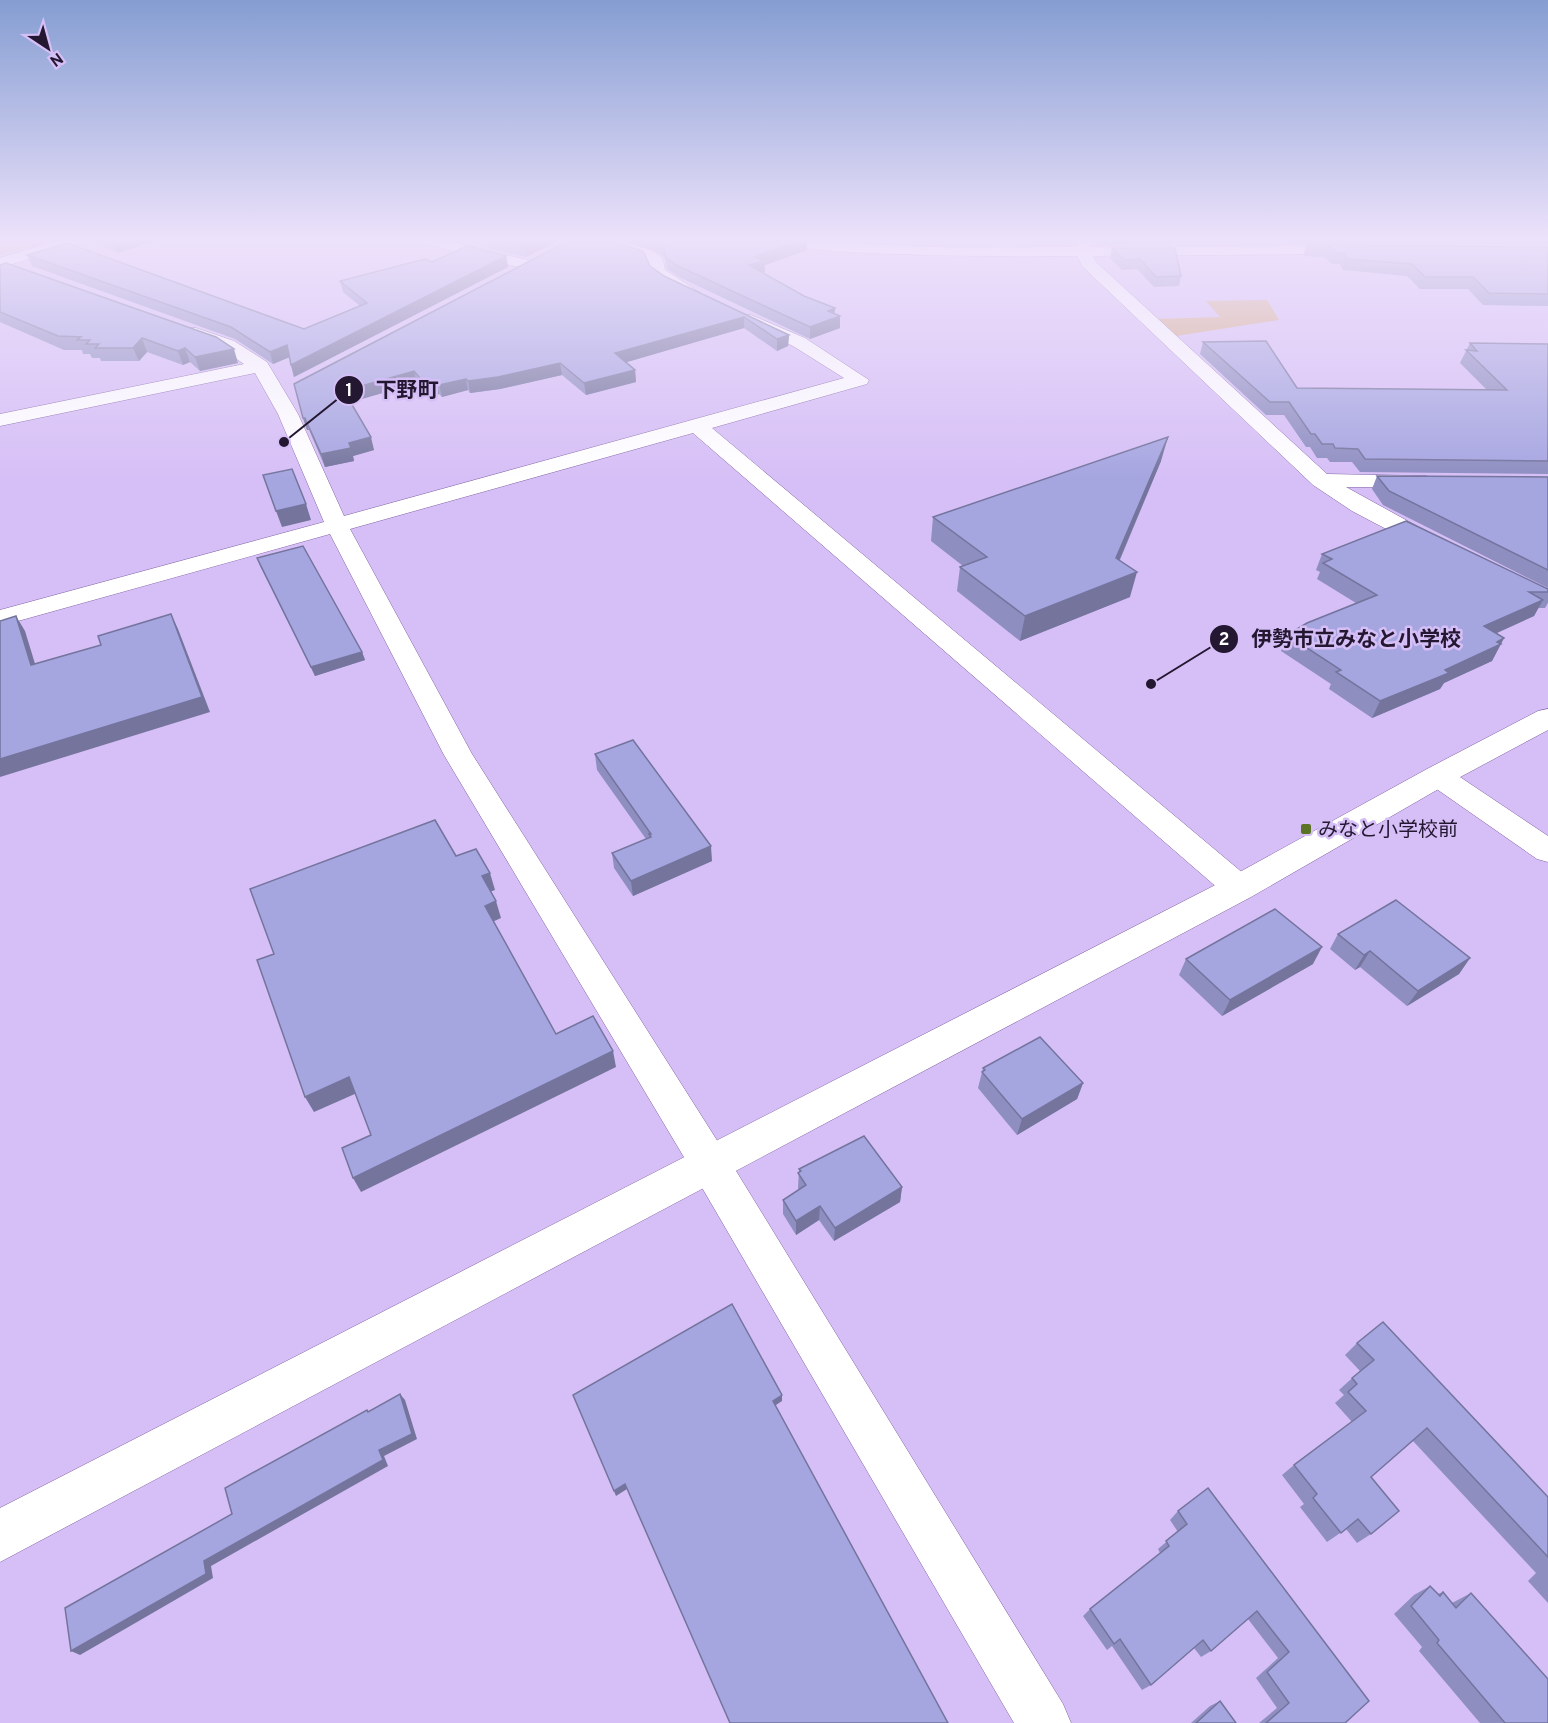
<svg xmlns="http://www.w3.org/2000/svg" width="1548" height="1723" viewBox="0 0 1548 1723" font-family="Overpass,'Noto Sans JP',sans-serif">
	<rect width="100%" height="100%" fill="#d6bff6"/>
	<!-- green -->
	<g fill="#d6aa82">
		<polygon points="0,238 67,238 0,255"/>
		<polygon points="1267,300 1279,320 1176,336 1155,319 1220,317 1206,301"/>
	</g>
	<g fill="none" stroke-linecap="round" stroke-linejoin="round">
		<defs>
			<g id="minor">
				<polygon points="66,238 89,238 86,241 0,268 0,258"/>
				<polygon points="411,238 437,238 536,262 538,265 530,270 414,241"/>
				<path d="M 584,238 C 600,237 648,245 660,256 C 664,260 664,265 665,270 L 702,294 L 700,298 L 688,298 L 652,275 L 645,260 L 587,241 Z"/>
				<path d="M 773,238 C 812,236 850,243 888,245 C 950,249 1013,247 1076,247 L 1078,238 L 1092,238 L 1091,247 L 1354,246 L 1357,249 L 1349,254 L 1093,256 L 1096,262 L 1327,474 L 1427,476 L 1430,481 L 1427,486 L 1419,487 L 1346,487 L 1442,540 L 1446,545 L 1442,550 L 1426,550 L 1352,511 L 1313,485 L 1083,267 L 1077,256 C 1037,256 791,259 773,238 Z"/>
				<polygon points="751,315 805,338 869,380 867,384 712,428 1250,879 1255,888 1250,897 1239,900 1228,897 693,433 350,529 472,754 725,1153 1063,1704 1071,1723 1014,1723 697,1179 444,755 330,534 0,626 0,610 324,522 278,414 255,373 0,426 0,414 244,364 222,349 184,336 181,332 184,328 196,328 234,341 267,362 298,414 344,516 844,378 793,346 745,324 742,320 745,316"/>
				<polygon points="1438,766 1448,769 1548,836 1548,862 1537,859 1428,783 1423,776 1428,769"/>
			</g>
			<polygon id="tertiary" points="1548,709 1548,730 1449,783 1251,897 0,1562 0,1508 1227,879 1427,769 1538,711"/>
		</defs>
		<!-- minor casing -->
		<use href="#minor" stroke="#8164a3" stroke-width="1"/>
		<!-- tertiary casing -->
		<use href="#tertiary" stroke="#8164a3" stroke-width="1"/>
		<!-- minor -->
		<use href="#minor" fill="#fff" fill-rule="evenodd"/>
		<!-- tertiary -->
		<use href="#tertiary" fill="#fff" fill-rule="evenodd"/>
	</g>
	<!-- wall -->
	<g fill="#8e8ec1">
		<polygon points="89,238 163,238 118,253 90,240"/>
		<polygon points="486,238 563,238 526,257 488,248"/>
		<polygon points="614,238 800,238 807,239 807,250 765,265 765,272 763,273 804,296 835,308 834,314 840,328 810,339 679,277 667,269 665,258 658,252"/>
		<polygon points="1094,238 1172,238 1171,245 1097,245 1094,241"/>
		<polygon points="1283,238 1548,238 1548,244 1290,244"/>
		<polygon points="1307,245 1548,247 1548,306 1483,305 1468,289 1420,289 1407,276 1343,270 1340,264 1332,264 1324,257 1303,256"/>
		<polygon points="1112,248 1181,276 1179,286 1154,287 1137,269 1122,270 1110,258"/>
		<polygon points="27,255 304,329 360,306 343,292 340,281 432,262 506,256 508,267 294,377 289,357 273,364 235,339 32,266"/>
		<polygon points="0,265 238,363 200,371 190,362 183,365 147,352 139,361 101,361 100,358 92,358 90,354 83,354 82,350 64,350 0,322"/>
		<polygon points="650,266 664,276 789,335 788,346 777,351 744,328 626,362 635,370 636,382 586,395 562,375 500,389 470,393 468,390 442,397 439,394 429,397 417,383 351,402 374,450 353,456 354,461 325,467 309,430 307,430 303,418"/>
		<polygon points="1203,342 1297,388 1487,390 1460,363 1470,343 1548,344 1548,474 1360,472 1352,462 1330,462 1327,458 1317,458 1310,447 1306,447 1284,415 1266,415 1200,354"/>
		<polygon points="1161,461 1120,560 1130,597 1020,641 957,591 960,567 963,566 931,541 933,517"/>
		<polygon points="1377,476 1548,477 1548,588 1383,505 1372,489"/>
		<polygon points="1322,554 1548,589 1548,603 1545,608 1538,608 1534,616 1496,633 1504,638 1492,661 1444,683 1440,689 1372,718 1329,689 1331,684 1281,651 1287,635 1356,603 1317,579 1320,572 1316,570"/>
		<polygon points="257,558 362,652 365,660 315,676 260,566"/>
		<polygon points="595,754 712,861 633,896 614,868 612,853 646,839 597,770"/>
		<polygon points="1338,934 1470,958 1459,974 1407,1006 1360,967 1355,970 1330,949"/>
		<polygon points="1186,959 1313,964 1222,1016 1179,975"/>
		<polygon points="983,1068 1083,1083 1077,1099 1017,1135 978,1088"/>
		<polygon points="799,1169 902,1187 900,1202 834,1241 819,1220 796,1235 783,1214 783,1200 799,1190 798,1188"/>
		<polygon points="1357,1343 1548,1497 1548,1603 1528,1581 1536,1573 1413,1441 1371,1477 1371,1534 1357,1543 1346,1529 1327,1542 1300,1507 1304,1504 1282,1475 1294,1465 1352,1422 1335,1403 1344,1395 1339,1390 1360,1371 1345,1355"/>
		<polygon points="1178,1511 1345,1723 1259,1723 1277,1708 1256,1678 1278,1658 1248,1619 1211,1651 1201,1657 1194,1648 1151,1685 1142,1690 1112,1646 1107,1650 1083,1616 1090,1609 1160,1553 1158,1549 1178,1532 1170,1520"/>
		<polygon points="1430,1586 1438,1594 1443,1592 1452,1603 1471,1593 1548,1723 1480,1723 1419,1651 1422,1647 1394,1614 1414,1595"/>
		<polygon points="1220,1701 1236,1723 1191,1723 1210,1706"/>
	</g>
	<!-- shaded-wall -->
	<g fill="#74749d">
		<polygon points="126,238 163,238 118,253 113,242"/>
		<polygon points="540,238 563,238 526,257 524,246"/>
		<polygon points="807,239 807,250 765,265 765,272 749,276 749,265 754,257"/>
		<polygon points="506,256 508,267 294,377 291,365"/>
		<polygon points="835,308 834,318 840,316 840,328 810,339 810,327 828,311"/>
		<polygon points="744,317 744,328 617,365 615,353"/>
		<polygon points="789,335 788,346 777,351 777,339"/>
		<polygon points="142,338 147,352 139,361 133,348"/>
		<polygon points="287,345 290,357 273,364 270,352"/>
		<polygon points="185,348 190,362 183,365 178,351"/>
		<polygon points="234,349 238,363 200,371 195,357"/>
		<polygon points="560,363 562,375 500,389 470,393 468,381"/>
		<polygon points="635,370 636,382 586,395 584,383"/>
		<polygon points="414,371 417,383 348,403 344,391"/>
		<polygon points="466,379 468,390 442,397 439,385"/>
		<polygon points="437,382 439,394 429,397 426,385"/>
		<polygon points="303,418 305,418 309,430 307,430"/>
		<polygon points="371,437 374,450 353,456 354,461 325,467 321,454 349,443"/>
		<polygon points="1168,437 1161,461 1110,582 1116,558"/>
		<polygon points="306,504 311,520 282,527 276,511"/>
		<polygon points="1137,572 1130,597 1020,641 1025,616"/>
		<polygon points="1543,600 1534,616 1475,643 1484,626"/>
		<polygon points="171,614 178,629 210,712 0,777 0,759"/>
		<polygon points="16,616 25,631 40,680 31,665"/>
		<polygon points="1504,638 1492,661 1444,683 1440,689 1372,718 1380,701 1445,670"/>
		<polygon points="362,652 365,660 315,676 311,667"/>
		<polygon points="711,846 712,861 633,896 631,881"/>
		<polygon points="490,873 495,890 487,893 482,876"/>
		<polygon points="496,901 501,918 490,923 485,906"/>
		<polygon points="1322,947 1313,964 1222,1016 1230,1000"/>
		<polygon points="1370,951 1360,967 1355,970 1364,955"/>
		<polygon points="1470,958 1459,974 1407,1006 1418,991"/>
		<polygon points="613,1051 616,1067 361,1192 353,1178"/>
		<polygon points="349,1077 357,1093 314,1112 305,1097"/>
		<polygon points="1083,1083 1077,1099 1017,1135 1022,1119"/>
		<polygon points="902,1187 900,1202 834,1241 835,1228"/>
		<polygon points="820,1206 819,1220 796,1235 796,1221"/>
		<polygon points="400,1394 405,1400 417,1439 384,1456 388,1466 211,1566 213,1578 80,1655 71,1651 204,1561 379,1450"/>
		<polygon points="782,1395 782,1401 773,1407 773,1401"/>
		<polygon points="625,1484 627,1489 616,1496 614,1491"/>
	</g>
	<!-- building -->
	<g fill="#a5a5e0" stroke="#74749d" stroke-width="1.5">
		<polygon points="104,238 126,238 113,242"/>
		<polygon points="490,238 540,238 524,246"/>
		<polygon points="574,238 602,238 643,251 650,266 664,276 789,335 777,339 744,317 615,353 635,370 584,383 560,363 498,377 468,381 466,379 439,385 437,382 426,385 414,371 344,391 371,437 349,443 351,448 321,454 305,418 303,418 294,384"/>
		<polygon points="647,238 800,238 807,239 754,257 765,261 749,265 804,296 835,308 828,311 840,316 810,327 678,266 666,258 664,247 657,241"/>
		<polygon points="67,243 304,329 367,303 340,281 425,259 432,262 467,246 506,256 291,365 287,345 270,352 231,327 27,255"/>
		<polygon points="1307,245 1548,247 1548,294 1489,293 1473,277 1425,277 1412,264 1347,259 1344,253 1336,252 1327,245"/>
		<polygon points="1112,248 1175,248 1181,276 1156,277 1140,259 1124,260"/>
		<polygon points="6,263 216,337 234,349 195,357 185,348 178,351 142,338 133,348 95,348 99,344 86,344 90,340 77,340 81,337 58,336 0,312 0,265"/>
		<polygon points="1266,341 1297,388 1507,390 1466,350 1477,351 1470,343 1548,344 1548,461 1365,459 1358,449 1335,448 1333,444 1322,444 1315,434 1311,434 1289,402 1270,402 1203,342"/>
		<polygon points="1168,437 1116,558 1137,572 1025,616 960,567 987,557 933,517"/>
		<polygon points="292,469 306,504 276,511 263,475"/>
		<polygon points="1377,476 1548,477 1548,570 1389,491"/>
		<polygon points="1406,521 1548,589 1548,592 1529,592 1543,600 1484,626 1504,638 1497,642 1501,644 1445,670 1449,673 1380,701 1336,672 1341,670 1287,635 1307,623 1377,595 1323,563 1332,559 1322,554"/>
		<polygon points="303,546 362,652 311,667 257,558"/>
		<polygon points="171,614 202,697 0,759 0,621 16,616 31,665 101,645 98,636"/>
		<polygon points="633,740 711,846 631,881 612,853 651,837 649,834 651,834 595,754"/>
		<polygon points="435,820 456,856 476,849 490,873 482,876 496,901 485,906 556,1034 593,1016 613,1051 353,1178 342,1148 371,1135 349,1077 305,1097 257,960 274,954 250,889"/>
		<polygon points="1396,900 1470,958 1418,991 1370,951 1364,955 1338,934"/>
		<polygon points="1275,909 1322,947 1230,1000 1186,959"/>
		<polygon points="1040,1037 1083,1083 1022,1119 982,1072 985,1070 983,1068"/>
		<polygon points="864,1136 902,1187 835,1228 820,1206 796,1221 783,1200 806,1185 798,1173 801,1171 799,1169"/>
		<polygon points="732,1304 782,1395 773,1401 948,1723 730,1723 625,1484 614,1491 573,1395"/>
		<polygon points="1383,1322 1548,1497 1548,1557 1427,1428 1371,1477 1399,1511 1371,1534 1358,1519 1341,1533 1313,1498 1317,1494 1294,1465 1366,1411 1348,1392 1357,1384 1352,1378 1374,1360 1357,1343"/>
		<polygon points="400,1394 412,1434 379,1450 383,1460 204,1561 206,1574 71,1651 65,1608 232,1514 225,1488 367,1410 368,1412"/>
		<polygon points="1208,1488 1369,1701 1345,1723 1266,1723 1289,1703 1267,1672 1289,1652 1257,1611 1211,1651 1203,1640 1151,1685 1120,1639 1114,1644 1090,1609 1169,1546 1166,1541 1187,1524 1178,1511"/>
		<polygon points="1430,1586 1440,1596 1443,1592 1456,1608 1471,1593 1548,1679 1548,1723 1505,1723 1437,1643 1439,1640 1411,1606"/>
		<polygon points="1220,1701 1236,1723 1196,1723"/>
	</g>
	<!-- sky -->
	<linearGradient id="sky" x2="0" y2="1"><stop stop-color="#859dd2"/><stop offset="0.5" stop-color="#ede2fb"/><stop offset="1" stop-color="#ede2fb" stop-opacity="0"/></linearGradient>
	<rect width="1548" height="479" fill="url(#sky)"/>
	<!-- markers -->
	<rect fill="#5c7425" stroke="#d6bff6" stroke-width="2" x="1300" y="823" width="12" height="12" rx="3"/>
	<g text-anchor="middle" stroke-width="5" stroke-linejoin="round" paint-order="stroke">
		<!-- poi labels -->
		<g font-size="20" fill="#231731" stroke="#d6bff6" text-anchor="start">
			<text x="1318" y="836">みなと小学校前</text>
		</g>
	</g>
	<!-- callouts -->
	<path fill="none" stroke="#231731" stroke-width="2" d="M284 442L349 390M1151 684L1224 639"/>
	<g fill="#231731" stroke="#d6bff6" stroke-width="2">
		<circle cx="284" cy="442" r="6"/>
		<circle cx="1151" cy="684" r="6"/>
		<circle cx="349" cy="390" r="15"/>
		<circle cx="1224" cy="639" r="15"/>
	</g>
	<g font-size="18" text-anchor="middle" font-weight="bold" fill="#fff">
		<text x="349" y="396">1</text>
		<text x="1224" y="645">2</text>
	</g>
	<g font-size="21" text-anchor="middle" font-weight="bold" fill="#231731" stroke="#d6bff6" stroke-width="5" stroke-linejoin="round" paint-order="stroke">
		<text x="407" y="397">下野町</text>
		<text x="1356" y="646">伊勢市立みなと小学校</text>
	</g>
	<!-- north arrow -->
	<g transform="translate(48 48) rotate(144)" stroke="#d6bff6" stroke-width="4.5" paint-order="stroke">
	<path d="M0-4.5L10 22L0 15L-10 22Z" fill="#231731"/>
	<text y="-9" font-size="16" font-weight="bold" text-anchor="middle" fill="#231731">N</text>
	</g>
</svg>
